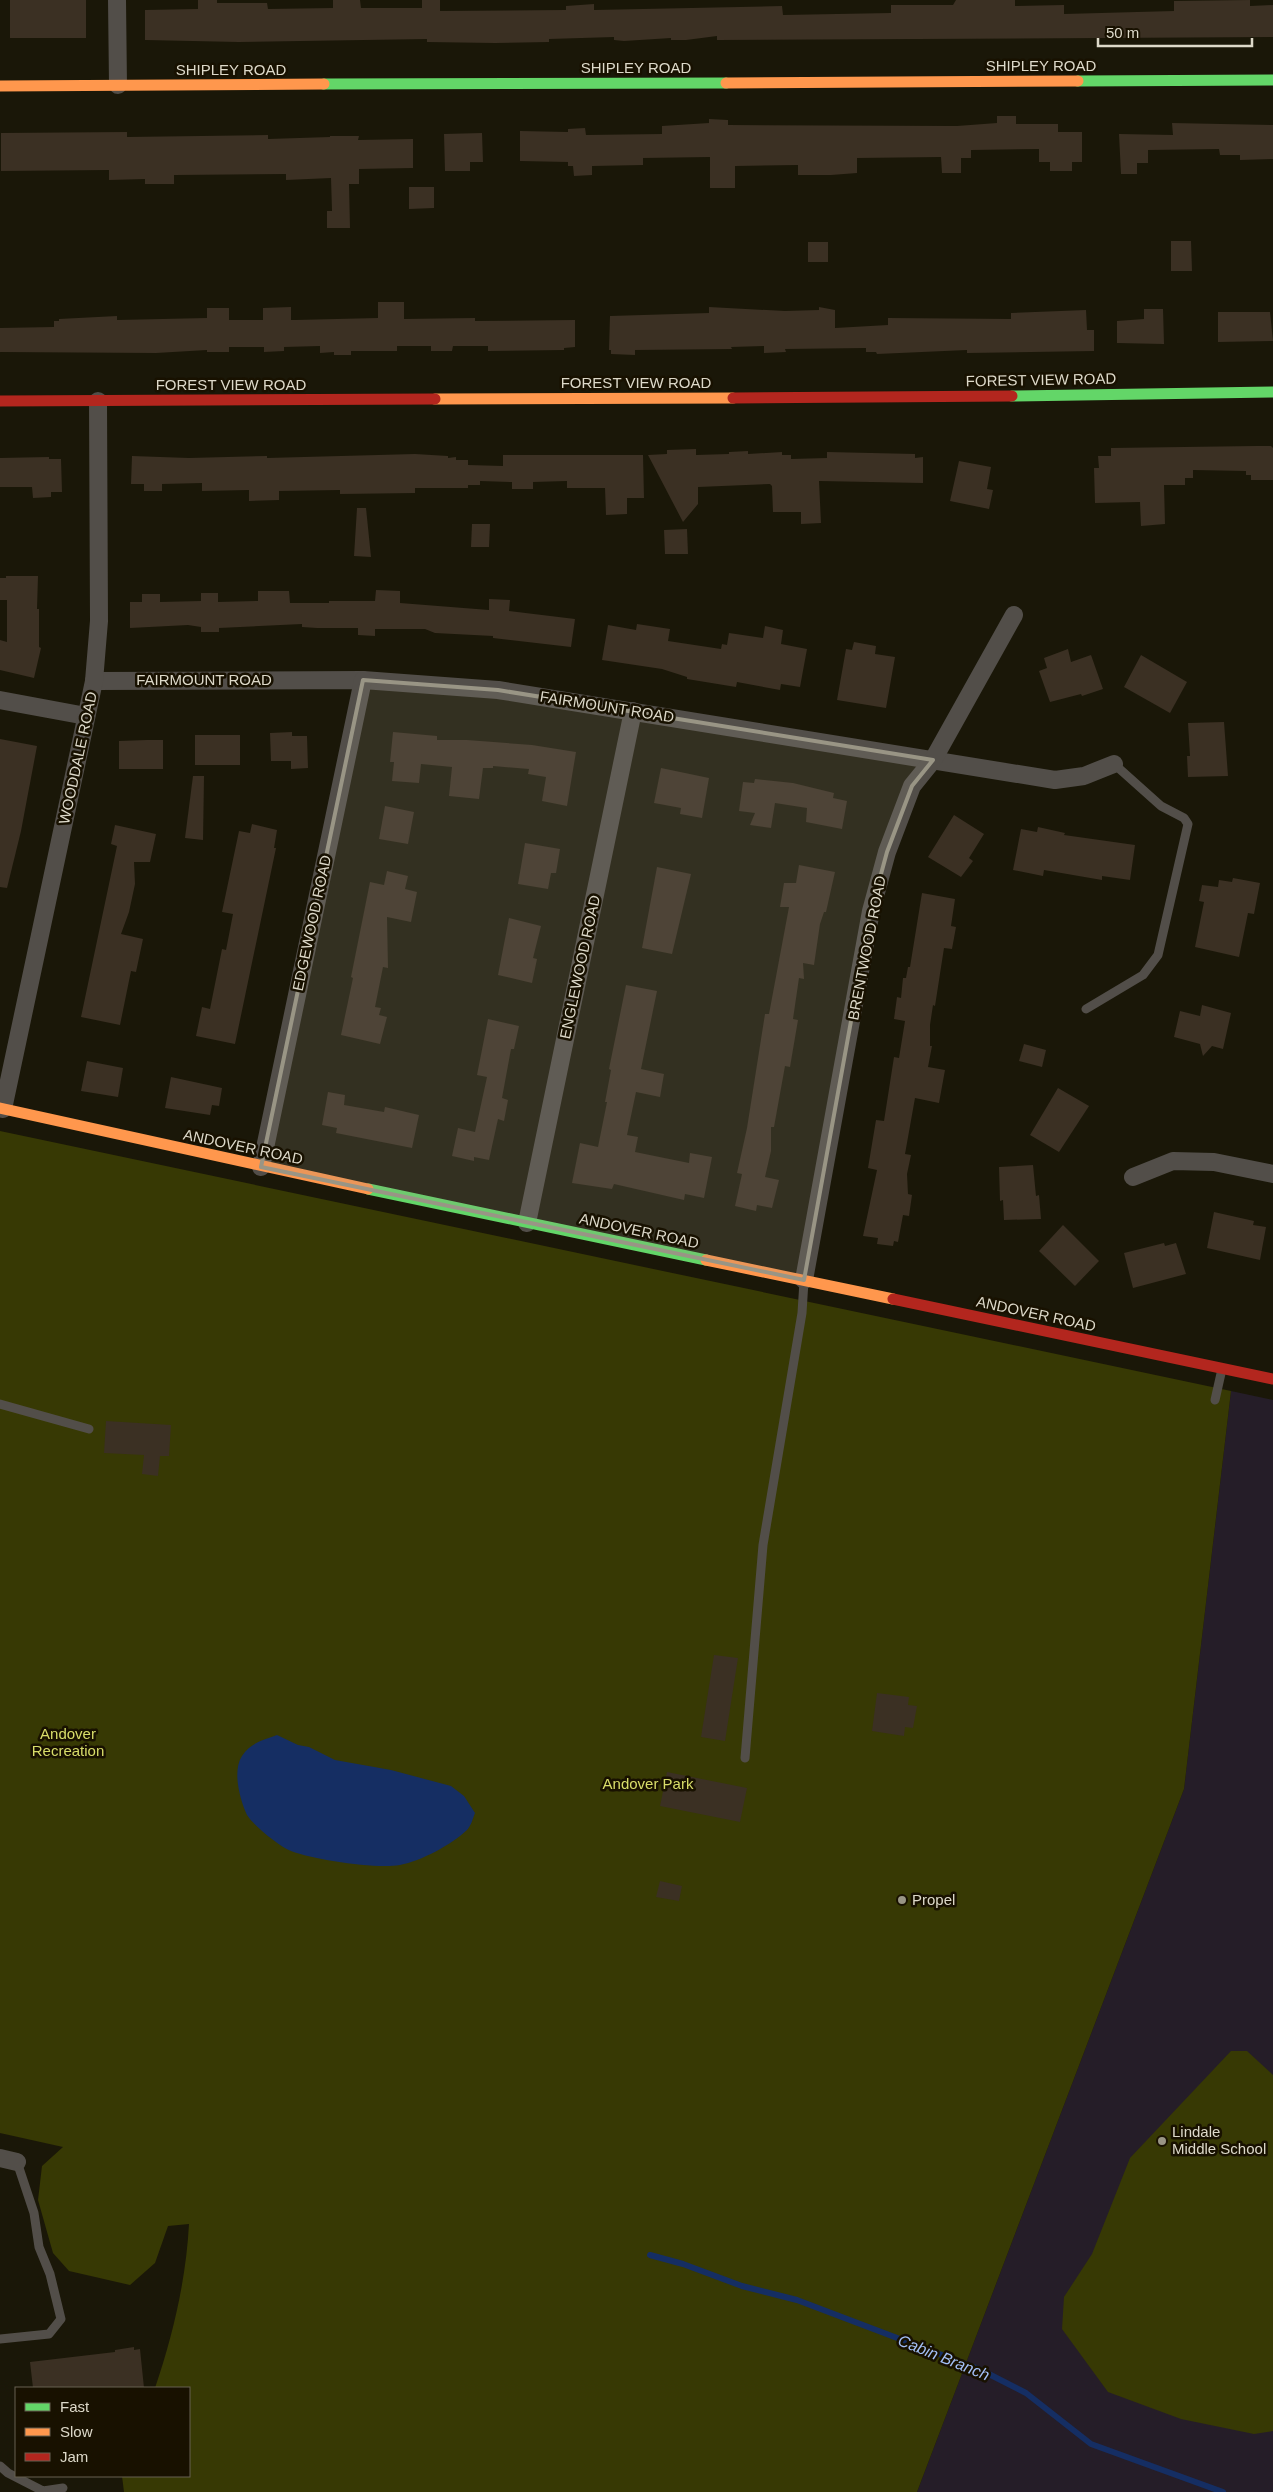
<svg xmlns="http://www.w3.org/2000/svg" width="1273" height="2492" viewBox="0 0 1273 2492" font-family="Helvetica,sans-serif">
	<rect width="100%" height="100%" fill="#1a1708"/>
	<!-- education -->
	<polygon fill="#251d28" points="1231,1391 1273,1400 1273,2492 917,2492 1184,1789"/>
	<!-- green -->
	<g fill="#373904">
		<path d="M 0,1131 L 1231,1391 L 1184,1789 L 917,2492 L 124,2492 L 122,2476 L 189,2476 L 189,2388 L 155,2388 C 173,2335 186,2280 189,2224 L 168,2226 L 155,2263 L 130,2285 L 69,2271 L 53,2253 L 38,2200 L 42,2166 L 63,2147 L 0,2133 Z"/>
		<polygon points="1231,2051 1247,2051 1273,2075 1273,2431 1254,2434 1181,2419 1108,2392 1062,2329 1064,2297 1092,2254 1130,2158"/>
	</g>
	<!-- water -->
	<path fill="#152e63" d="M 277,1735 L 298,1745 L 309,1747 L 335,1760 L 391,1770 L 451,1786 L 464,1796 L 475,1813 C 473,1818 471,1826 467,1830 C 451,1845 421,1861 400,1865 C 375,1869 315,1860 291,1851 C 279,1846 254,1826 247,1815 C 240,1800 232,1771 242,1756 C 250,1743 263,1740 277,1735 Z"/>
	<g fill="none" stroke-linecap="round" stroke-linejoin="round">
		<!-- stream -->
		<polyline stroke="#152e63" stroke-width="6" points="650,2255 683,2264 742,2286 797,2300 979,2369 1026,2393 1091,2444 1223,2492"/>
	</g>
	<!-- building -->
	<g fill="#3b3023">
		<rect x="10" y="0" width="76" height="38"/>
		<polygon points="198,0 217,0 217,3 267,3 268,9 333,8 333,0 360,0 361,8 422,8 422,0 440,0 440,11 566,10 566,6 594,4 594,10 782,6 783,15 891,13 891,5 953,5 956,0 1015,0 1015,6 1064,5 1064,14 1174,11 1174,1 1250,0 1250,6 1273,5 1273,37 717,40 717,36 686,40 671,40 671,38 624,41 614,40 614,37 549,39 549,42 495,43 427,42 427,39 239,42 145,40 145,10 198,9"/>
		<polygon points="997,116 1016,116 1016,124 1058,124 1058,132 1082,132 1082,162 1072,162 1072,171 1050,171 1050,162 1039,162 1039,149 971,150 971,158 961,158 961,173 942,173 941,157 857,158 857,173 831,175 798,175 798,165 735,166 735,188 710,188 710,157 643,158 643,165 592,166 592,175 574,176 573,166 568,166 568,162 520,161 520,131 568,132 568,129 585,128 586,135 662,134 662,126 709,123 709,119 728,120 728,125 957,126 997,123"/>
		<polygon points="1172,123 1273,125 1273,159 1240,160 1240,155 1220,155 1219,149 1148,150 1148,163 1137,163 1137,174 1121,174 1119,134 1173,135"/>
		<polygon points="127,132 127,137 268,135 268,139 330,137 330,136 359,136 358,140 413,139 413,168 359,169 359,184 349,184 350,228 327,228 327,211 332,211 331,178 286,180 286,174 174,175 174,184 145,184 145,179 109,180 109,170 1,171 1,133"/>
		<polygon points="482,133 483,162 470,162 470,171 445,171 444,134"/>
		<polygon points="409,187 434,187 434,208 409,209"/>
		<polygon points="1171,241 1191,241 1192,271 1171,271"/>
		<rect x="808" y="242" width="20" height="20"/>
		<polygon points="378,302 404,302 404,319 475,318 475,321 575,320 575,347 564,348 564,350 488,351 488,346 453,346 452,351 431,351 431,346 397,346 397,351 351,351 351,355 334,355 334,352 320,353 320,346 284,347 284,351 264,352 264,347 229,347 229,352 207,352 207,350 156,353 0,352 0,328 54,327 54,321 59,321 59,319 117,316 117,320 207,318 207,308 229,308 229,320 263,320 263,308 291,307 291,320 295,320 378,318"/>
		<polygon points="709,307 785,311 819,310 819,307 835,310 835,328 888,325 888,318 1011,319 1011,313 1086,310 1087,330 1094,330 1094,351 967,353 967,350 877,354 876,352 866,352 866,348 785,349 786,352 764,353 764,346 731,347 732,349 635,350 635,355 611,354 611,350 609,350 610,316 709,313"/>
		<polygon points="1144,309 1163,309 1164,344 1117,343 1117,321 1144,319"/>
		<polygon points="1218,312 1270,312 1273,341 1218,342"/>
		<polygon points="1256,446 1271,446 1273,448 1273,480 1251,480 1251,475 1246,475 1246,471 1193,470 1193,478 1185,478 1185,485 1164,485 1165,524 1141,526 1140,502 1095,503 1094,468 1099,468 1098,456 1111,456 1111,448"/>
		<polygon points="696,449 696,455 729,454 729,452 748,451 748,454 782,452 782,455 791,455 791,459 827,458 827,452 915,454 915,458 923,457 923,483 819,481 821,523 801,524 801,512 773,512 772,486 770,484 698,487 698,504 683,522 648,455 667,454 667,450"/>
		<polygon points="415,454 448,456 448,458 456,457 456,460 468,460 468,465 503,466 503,455 643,455 644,498 627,498 627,514 606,515 605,488 567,488 567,481 533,482 533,489 512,489 512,482 480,481 480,485 468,485 468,488 415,488 415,493 340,494 340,490 279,491 279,500 249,501 249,490 202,491 202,483 162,484 162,491 144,491 144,484 131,484 132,456 189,458 267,456 267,458"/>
		<polygon points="49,457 49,459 61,459 62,492 51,492 51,497 33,498 32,487 0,487 0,458"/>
		<polygon points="959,461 991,467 987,489 993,490 989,509 950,501"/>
		<polygon points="357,508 366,508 371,557 354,556"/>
		<polygon points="472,524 490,524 489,547 471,547"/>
		<polygon points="687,529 688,554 665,554 664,530"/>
		<polygon points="6,576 38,576 37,609 39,609 39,647 41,648 34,678 0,670 0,640 7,642 7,600 0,600 0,578 6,578"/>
		<polygon points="376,590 400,591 400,603 489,610 489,599 510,600 509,611 575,619 571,647 493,638 493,636 435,633 425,629 375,629 375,636 358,635 358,628 317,628 302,627 302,624 219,628 219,632 201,632 201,627 188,625 130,628 130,602 142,602 142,594 160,594 160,602 201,601 201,593 218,593 218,602 258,601 258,591 289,591 290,603 329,603 329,601 375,601"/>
		<polygon points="637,624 670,629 668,641 721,649 722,644 727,645 729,633 763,638 765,626 783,630 781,644 807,649 800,687 781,684 780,690 737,682 736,687 687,679 687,677 662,669 602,660 608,625 636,630"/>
		<polygon points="854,642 876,646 875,654 895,657 886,708 837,700 846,649 852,650"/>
		<polygon points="1068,649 1071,662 1091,655 1103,689 1082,696 1081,694 1050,702 1039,671 1047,668 1044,658"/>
		<polygon points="1141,655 1187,682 1170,713 1124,687"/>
		<polygon points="1224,722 1228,776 1188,777 1187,756 1190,756 1188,723"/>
		<polygon points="292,732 292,736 307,736 308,768 291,769 291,761 271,761 270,733"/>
		<polygon points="393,732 437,736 437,740 467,740 532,745 576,752 567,806 542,801 546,777 528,774 529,769 493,766 493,768 483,768 479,799 449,796 452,767 421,764 419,783 392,781 394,762 390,762"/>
		<rect x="195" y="735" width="45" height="30"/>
		<polygon points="0,739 37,746 21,831 7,888 0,887"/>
		<polygon points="147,740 163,740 163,769 119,769 119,741"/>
		<polygon points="661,768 709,778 702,818 680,814 681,808 654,803"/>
		<polygon points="193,776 204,776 203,840 185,838"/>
		<polygon points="755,779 793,783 834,793 833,798 847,801 842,829 806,822 807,808 775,803 771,828 750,825 755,813 739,811 743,782 754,783"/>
		<polygon points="385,806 414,812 408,844 379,839"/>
		<polygon points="954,815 984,834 969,858 973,861 961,877 928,857"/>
		<polygon points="252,824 277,830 274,848 276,848 235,1044 196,1036 202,1007 210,1009 222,949 226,950 227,945 233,914 222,912 239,831 250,833"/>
		<polygon points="115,825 156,834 150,862 134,862 135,884 129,912 121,934 143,939 136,972 131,971 120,1025 81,1017 117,846 111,844"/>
		<polygon points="1038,827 1065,833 1064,835 1135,845 1130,880 1102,876 1102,880 1044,870 1043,876 1013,870 1021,829 1037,832"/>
		<polygon points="525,843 560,849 556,873 551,873 548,889 518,884"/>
		<polygon points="799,865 835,872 826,912 824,912 820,924 814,965 803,963 804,979 799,978 793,1019 798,1020 790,1067 785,1066 774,1127 771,1127 771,1151 765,1177 779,1180 772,1208 757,1205 756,1211 735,1206 742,1174 737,1173 747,1128 765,1014 769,1014 789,907 780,907 784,883 796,883"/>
		<polygon points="657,867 691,874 672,954 642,948"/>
		<polygon points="387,871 408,876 405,889 417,892 411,922 387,917 388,968 383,967 375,1007 381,1008 379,1015 387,1017 380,1044 341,1035 353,978 351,977 370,882 384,885"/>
		<polygon points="1233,878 1260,883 1254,914 1248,913 1239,957 1195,947 1204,902 1199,901 1202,885 1218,887 1219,880 1232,882"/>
		<polygon points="922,893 955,899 951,926 956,927 952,949 944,948 935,1006 933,1005 930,1025 930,1046 932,1046 928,1067 945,1070 939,1103 915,1098 905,1154 911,1155 907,1174 908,1194 912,1195 909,1216 903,1215 898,1242 894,1241 893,1246 877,1244 878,1238 863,1236 877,1170 868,1168 876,1120 884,1121 894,1057 899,1058 905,1021 894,1019 897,997 901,998 903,978 906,978 908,967 910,967"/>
		<polygon points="509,918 541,926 533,958 537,959 532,983 498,975"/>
		<polygon points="626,985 657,991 641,1069 664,1074 660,1097 636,1092 627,1135 638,1137 635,1152 689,1163 690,1153 712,1157 704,1198 685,1194 684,1200 614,1184 612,1189 572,1183 580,1143 598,1147 607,1102 605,1102 611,1070 609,1069"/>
		<polygon points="1202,1005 1231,1013 1223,1049 1212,1046 1203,1056 1200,1044 1174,1037 1180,1011 1200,1016"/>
		<polygon points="488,1019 519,1026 514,1049 511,1049 502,1098 508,1100 504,1121 498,1119 489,1160 474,1157 474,1161 452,1156 458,1128 475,1132 487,1077 477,1075"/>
		<polygon points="1024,1044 1046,1050 1042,1067 1019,1061"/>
		<polygon points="87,1061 123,1068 118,1097 81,1091"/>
		<polygon points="171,1077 222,1088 219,1106 212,1105 210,1115 165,1108"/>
		<polygon points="1058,1088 1089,1106 1059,1152 1030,1135"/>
		<polygon points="328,1092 345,1095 344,1105 384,1112 385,1107 419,1115 412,1148 336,1133 337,1128 322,1125"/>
		<polygon points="1033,1165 1036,1196 1039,1195 1041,1219 1004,1220 1003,1200 1000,1201 999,1167"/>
		<polygon points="1214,1212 1254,1221 1253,1225 1266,1227 1260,1260 1207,1248"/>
		<polygon points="1063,1225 1099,1261 1075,1286 1039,1251"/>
		<polygon points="1164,1243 1165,1246 1176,1243 1186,1274 1133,1288 1124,1253"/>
		<polygon points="106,1421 171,1425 169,1456 160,1456 158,1476 142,1474 144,1455 104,1453"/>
		<polygon points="714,1655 738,1658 725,1741 701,1737"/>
		<polygon points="877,1693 909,1697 908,1705 917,1706 913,1728 905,1727 904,1736 872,1731"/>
		<polygon points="667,1772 747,1788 740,1822 660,1806"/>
		<polygon points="660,1881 682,1886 679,1901 656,1897"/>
		<polygon points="134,2347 134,2350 140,2349 144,2388 33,2388 30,2362 115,2352 115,2350"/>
	</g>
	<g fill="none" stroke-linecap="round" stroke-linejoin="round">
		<!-- lane -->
		<g stroke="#524e49" stroke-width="9">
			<polyline points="1086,1009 1143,975 1158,955 1188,824 1184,818 1161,806 1114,764"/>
			<polyline points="1215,1400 1222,1369"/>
			<polyline points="0,1404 89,1429"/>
			<polyline points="745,1758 763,1545 802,1313 804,1281"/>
			<polyline points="0,2339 49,2334 61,2319 50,2274 39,2247 34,2213 17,2162"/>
			<polyline points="0,2466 8,2473 43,2491 63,2488"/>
		</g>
		<!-- street -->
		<g stroke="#524e49" stroke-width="18">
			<polyline points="117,0 118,85"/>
			<polyline points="94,681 363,680 498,690 1055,780 1084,776 1114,764"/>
			<polyline points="0,700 86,716"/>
			<polyline points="3,1109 94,681 99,621 98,401"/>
			<polyline points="261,1167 363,680"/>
			<polyline points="1133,1177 1173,1161 1214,1162 1273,1174"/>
			<polyline points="527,1223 633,711"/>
			<polyline points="804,1280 871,911 887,852 912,786 933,760 1014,615"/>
			<polyline points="0,2158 17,2162"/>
		</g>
		<!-- fast -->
		<g stroke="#63d668" stroke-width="11">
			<polyline points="1078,81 1273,80"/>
			<polyline points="324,84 726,83"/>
			<polyline points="1012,396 1273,392"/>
			<polyline points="368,1189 706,1260"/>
		</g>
		<!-- slow -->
		<g stroke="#ff974d" stroke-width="11">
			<polyline points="726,83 1078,81"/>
			<polyline points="0,86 324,84"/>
			<polyline points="435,399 733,398"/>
			<polyline points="0,1108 368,1189"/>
			<polyline points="706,1260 893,1299"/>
		</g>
		<!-- jam -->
		<g stroke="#b3261e" stroke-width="11">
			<polyline points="733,398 1012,396"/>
			<polyline points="0,401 435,399"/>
			<polyline points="893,1299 1273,1379"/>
		</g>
	</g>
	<!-- marked area -->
	<path fill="#999585" fill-opacity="0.2" stroke="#999585" stroke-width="4" stroke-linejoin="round" d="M 363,680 L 498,690 L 933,760 L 912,786 L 887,852 L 871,911 L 804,1280 L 261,1167 Z"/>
	<!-- markers -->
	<g fill="#999585" stroke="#181100" stroke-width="2">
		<circle cx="902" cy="1900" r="5"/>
		<circle cx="1162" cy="2141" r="5"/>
	</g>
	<g text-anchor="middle" stroke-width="5" stroke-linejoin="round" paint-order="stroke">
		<!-- street labels -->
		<g font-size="15" fill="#ddd9c9" stroke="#181100">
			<text x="1041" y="71">SHIPLEY ROAD</text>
			<text x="636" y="73">SHIPLEY ROAD</text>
			<text x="231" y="75">SHIPLEY ROAD</text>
			<text transform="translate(1041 380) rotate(-1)" y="5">FOREST VIEW ROAD</text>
			<text x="636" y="388">FOREST VIEW ROAD</text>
			<text x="231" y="390">FOREST VIEW ROAD</text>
			<text x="204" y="685">FAIRMOUNT ROAD</text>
			<text transform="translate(607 707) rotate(9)" y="5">FAIRMOUNT ROAD</text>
			<text transform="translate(78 758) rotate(-78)" y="5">WOODDALE ROAD</text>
			<text transform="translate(312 923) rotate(-78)" y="5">EDGEWOOD ROAD</text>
			<text transform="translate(867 948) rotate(-79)" y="5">BRENTWOOD ROAD</text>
			<text transform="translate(580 967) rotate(-78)" y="5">ENGLEWOOD ROAD</text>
			<text transform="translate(243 1147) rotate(12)" y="5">ANDOVER ROAD</text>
			<text transform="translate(639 1231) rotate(12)" y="5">ANDOVER ROAD</text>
			<text transform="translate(1036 1314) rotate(12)" y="5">ANDOVER ROAD</text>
		</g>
		<!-- park labels -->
		<g font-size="15" fill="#d8dd69" stroke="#181100">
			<text x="68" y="1739">Andover<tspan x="68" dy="17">Recreation</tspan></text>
			<text x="648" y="1789">Andover Park</text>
		</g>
		<!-- poi labels -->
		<g font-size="15" fill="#ddd9c9" stroke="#181100" text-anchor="start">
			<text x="912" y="1905">Propel</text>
			<text x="1172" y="2137">Lindale<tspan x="1172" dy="17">Middle School</tspan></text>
		</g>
		<!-- water labels -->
		<g font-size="16" font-style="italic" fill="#a3bff5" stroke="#181100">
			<text transform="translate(944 2357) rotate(22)" y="6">Cabin Branch</text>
		</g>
	</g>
	<!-- legend -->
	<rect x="15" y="2387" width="175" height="90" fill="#181100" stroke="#676150"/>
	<rect x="25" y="2403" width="25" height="8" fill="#63d668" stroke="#676150"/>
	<text x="60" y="2412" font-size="15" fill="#ddd9c9">Fast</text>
	<rect x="25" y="2428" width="25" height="8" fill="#ff974d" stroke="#676150"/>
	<text x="60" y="2437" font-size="15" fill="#ddd9c9">Slow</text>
	<rect x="25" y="2453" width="25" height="8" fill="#b3261e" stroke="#676150"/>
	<text x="60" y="2462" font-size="15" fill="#ddd9c9">Jam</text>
	<!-- scale -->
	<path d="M1098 38v8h154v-8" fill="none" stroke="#ddd9c9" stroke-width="2.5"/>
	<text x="1106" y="38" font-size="15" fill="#ddd9c9" stroke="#181100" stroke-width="4" paint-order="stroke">50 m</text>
</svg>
